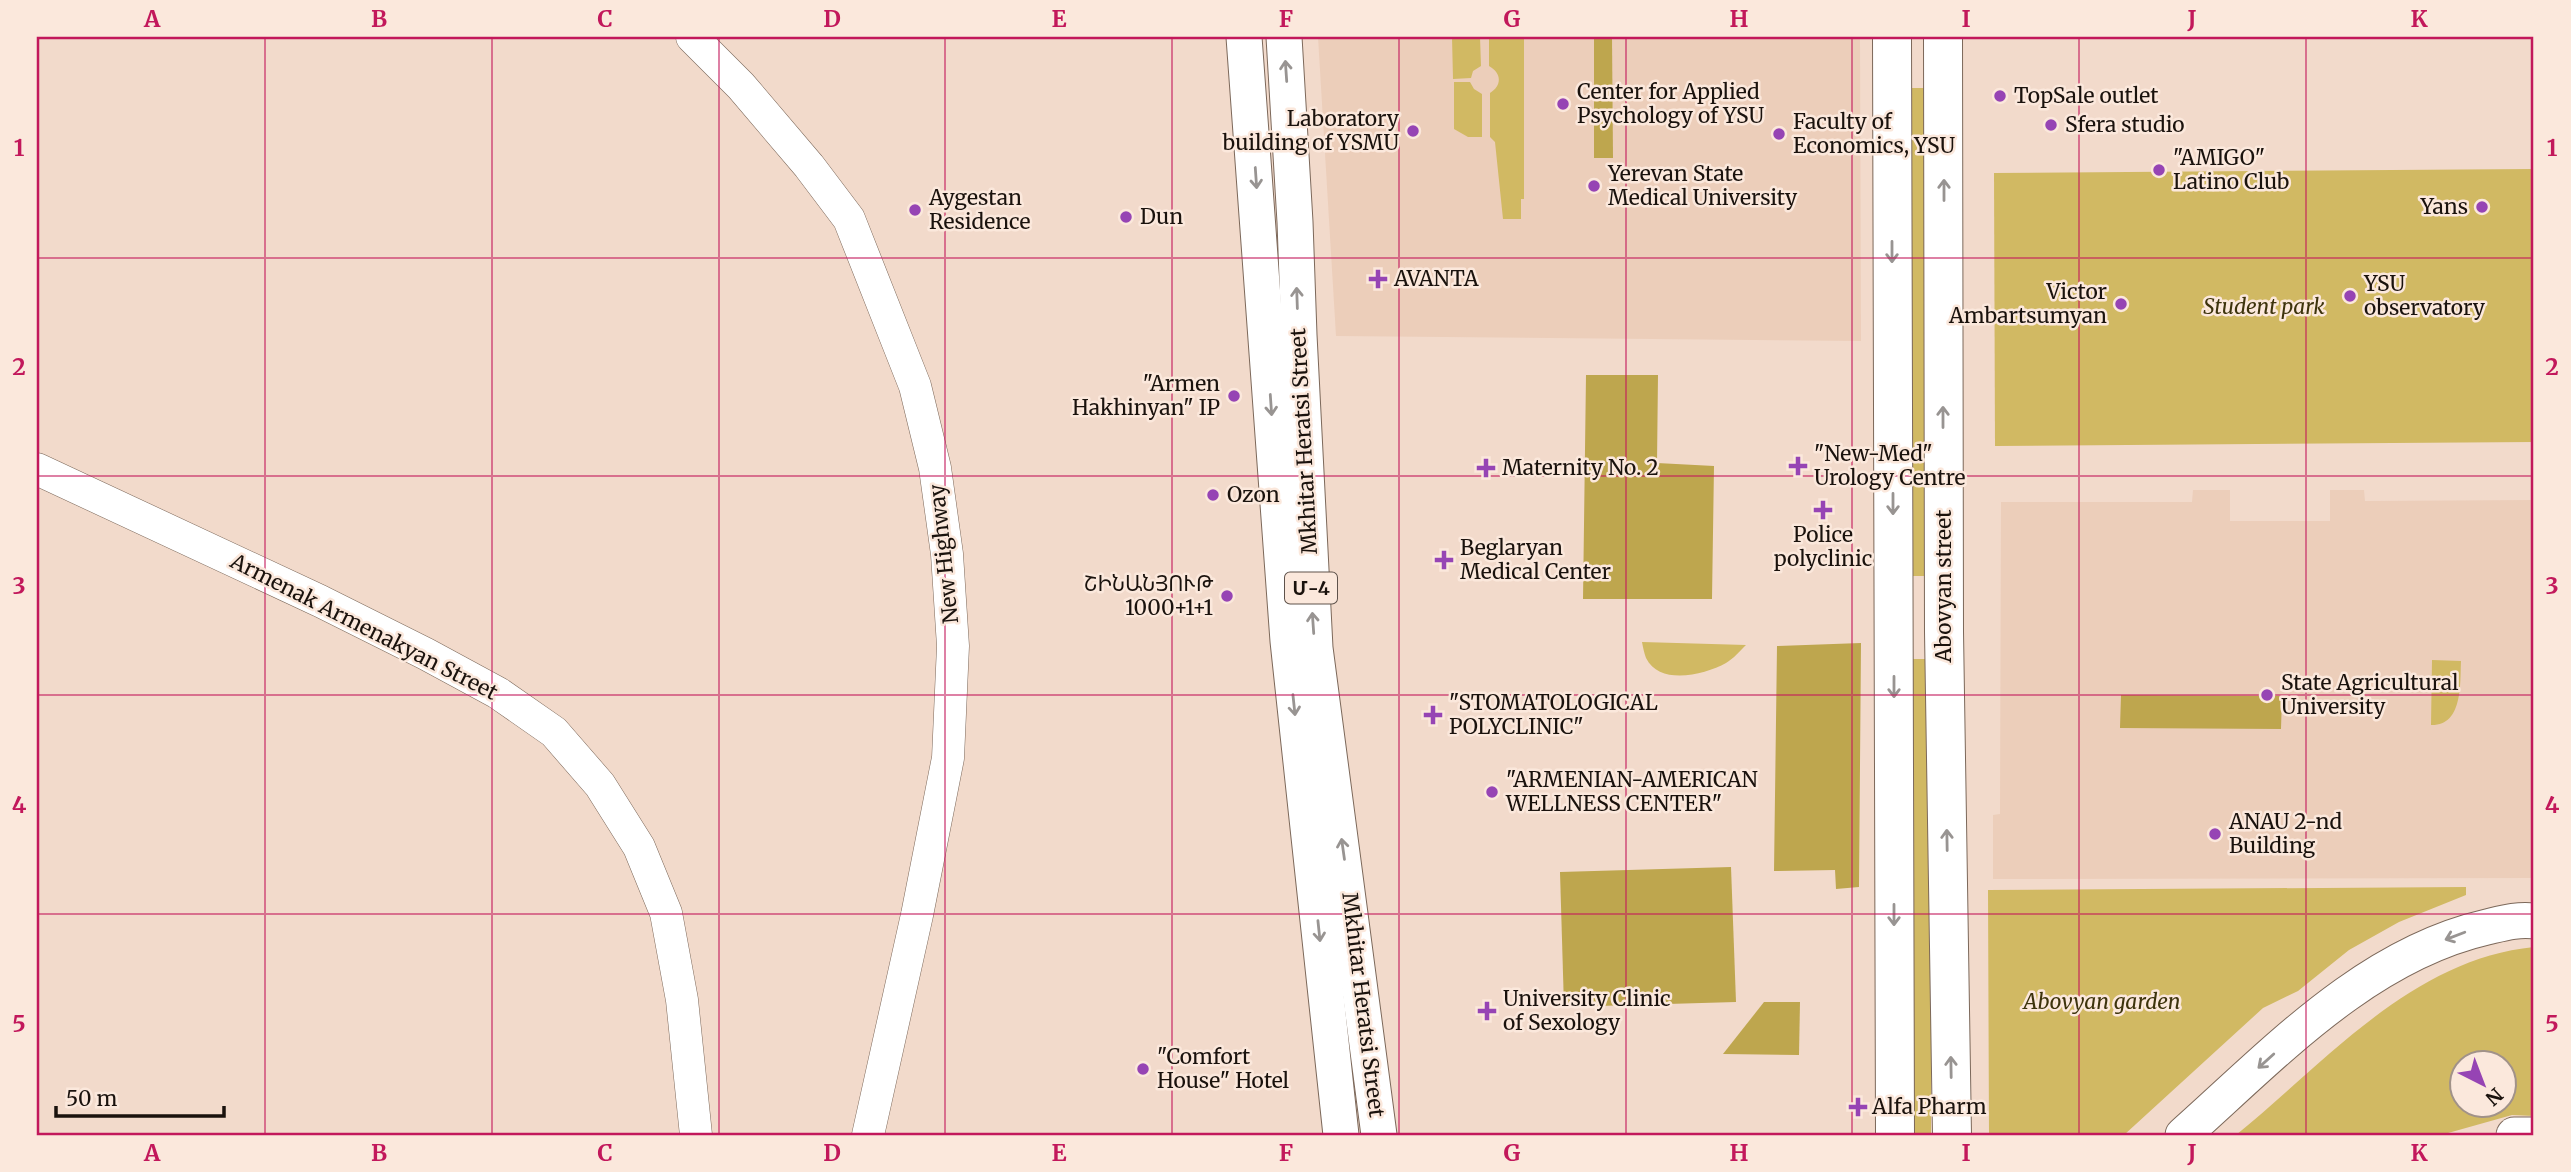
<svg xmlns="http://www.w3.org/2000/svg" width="2571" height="1172" viewBox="0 0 2571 1172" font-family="Merriweather,'Noto Sans Armenian',serif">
	<rect width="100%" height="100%" fill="#f2dacb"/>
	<!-- built -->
	<g fill="#ecceba">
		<polygon points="1318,37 1860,37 1861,341 1336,336"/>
		<polygon points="2193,490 2230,490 2230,521 2330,521 2330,490 2364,490 2365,501 2534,500 2534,878 1993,879 1993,815 2000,814 2001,502 2192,502"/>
	</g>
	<!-- green -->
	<g fill="#d1b963" fill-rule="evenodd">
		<polygon points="1452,37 1480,37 1481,66 1473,71 1471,78 1453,79"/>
		<path d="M 1489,37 L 1524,37 L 1524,199 L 1521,199 L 1521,219 L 1503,219 L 1495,142 L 1490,137 L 1490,93 C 1502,86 1502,73 1489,66 Z"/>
		<polygon points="1454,82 1470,82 1474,89 1482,94 1482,137 1468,137 1454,129"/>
		<polygon points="1911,88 1926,88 1928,576 1913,576"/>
		<polygon points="2534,169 2534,442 1995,446 1994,173"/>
		<path d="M 1642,642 L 1746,645 C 1740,651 1733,659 1726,663 C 1704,675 1660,686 1646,658 C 1644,653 1643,647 1642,642 Z"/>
		<polygon points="1910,659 1931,659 1931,1135 1913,1135"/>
		<path d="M 2432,660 L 2461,661 C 2460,684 2463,726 2431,725 Z"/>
		<polygon points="2466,887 2466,895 2399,922 2349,950 2298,991 2263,1008 2124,1135 1989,1135 1988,890"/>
		<path d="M 2534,947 L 2534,1116 L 2512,1115 L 2441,1135 L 2236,1135 C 2326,1062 2412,959 2534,947 ZM 2462,1064 L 2504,1064 L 2504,1106 L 2462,1106 Z"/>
	</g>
	<!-- forest -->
	<g fill="#bea64e">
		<polygon points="1594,37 1612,37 1613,158 1594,158"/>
		<polygon points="1586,375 1658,375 1657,463 1714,466 1712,599 1583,599"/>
		<polygon points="1861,643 1859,887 1836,889 1835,870 1774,871 1777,646"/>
		<polygon points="2121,695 2282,696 2281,729 2120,728"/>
		<polygon points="1731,867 1736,1002 1564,1007 1560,872"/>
		<polygon points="1764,1002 1800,1002 1799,1055 1723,1054"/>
	</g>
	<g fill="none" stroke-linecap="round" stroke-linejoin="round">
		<defs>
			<g id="secondary">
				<polyline points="692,37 741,86 809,166 849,219 915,386 935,468 947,554 953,646 948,758 917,915 868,1135"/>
				<polyline points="37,469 320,601 426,654 498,693 554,732 600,785 639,847 666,913 682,1000 696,1135"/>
			</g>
			<g id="primary">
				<polyline points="1244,37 1288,641 1341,1135"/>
				<polyline points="1284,37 1295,222 1299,335 1315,648 1379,1135"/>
				<path d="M 2183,1135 C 2273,1055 2365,955 2487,927 C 2504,923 2518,919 2534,921"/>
				<polyline points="2514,1135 2534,1135"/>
			</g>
			<g id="highway">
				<polyline points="1892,37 1895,1135"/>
				<polyline points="1943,37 1944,632 1952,1135"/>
			</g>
		</defs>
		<!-- secondary casing -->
		<use href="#secondary" stroke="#7c685a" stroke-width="33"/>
		<!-- primary casing -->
		<use href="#primary" stroke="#7c685a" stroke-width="37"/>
		<!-- highway casing -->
		<use href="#highway" stroke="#7c685a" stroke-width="40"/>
		<!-- secondary -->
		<use href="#secondary" stroke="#fff" stroke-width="32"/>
		<!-- primary -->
		<use href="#primary" stroke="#fff" stroke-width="35"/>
		<!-- highway -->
		<use href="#highway" stroke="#fff" stroke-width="38"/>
	</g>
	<!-- one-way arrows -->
	<defs><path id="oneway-shaft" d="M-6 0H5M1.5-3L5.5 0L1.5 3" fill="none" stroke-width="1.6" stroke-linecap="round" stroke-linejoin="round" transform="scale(1.75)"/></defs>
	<g stroke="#989492">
		<use href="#oneway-shaft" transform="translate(1286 71) rotate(-94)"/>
		<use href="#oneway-shaft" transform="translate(1256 178) rotate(86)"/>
		<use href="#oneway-shaft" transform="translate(1944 190) rotate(-90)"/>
		<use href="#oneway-shaft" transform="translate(1892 252) rotate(90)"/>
		<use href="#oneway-shaft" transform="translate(1297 298) rotate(-92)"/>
		<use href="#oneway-shaft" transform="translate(1271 405) rotate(86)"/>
		<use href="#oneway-shaft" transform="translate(1943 417) rotate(-90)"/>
		<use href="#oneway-shaft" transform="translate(1893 504) rotate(90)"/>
		<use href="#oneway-shaft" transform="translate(1313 623) rotate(-94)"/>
		<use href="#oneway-shaft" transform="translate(1894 687) rotate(90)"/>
		<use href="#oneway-shaft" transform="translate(1294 705) rotate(84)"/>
		<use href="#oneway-shaft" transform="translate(1947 840) rotate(-91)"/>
		<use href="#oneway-shaft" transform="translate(1343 849) rotate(-98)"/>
		<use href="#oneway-shaft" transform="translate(1894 915) rotate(90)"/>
		<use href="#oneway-shaft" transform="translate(1319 931) rotate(84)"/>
		<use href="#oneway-shaft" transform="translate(2455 936) rotate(159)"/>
		<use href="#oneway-shaft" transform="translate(2266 1061) rotate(138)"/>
		<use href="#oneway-shaft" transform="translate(1951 1067) rotate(-91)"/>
	</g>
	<!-- grid -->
	<path fill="none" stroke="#c2185b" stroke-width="2" stroke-opacity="0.55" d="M 265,37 L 265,1135M 492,37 L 492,1135M 719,37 L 719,1135M 945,37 L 945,1135M 1172,37 L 1172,1135M 1399,37 L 1399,1135M 1626,37 L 1626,1135M 1852,37 L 1852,1135M 2079,37 L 2079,1135M 2306,37 L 2306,1135M 37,258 L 2534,258M 37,476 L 2534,476M 37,695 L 2534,695M 37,914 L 2534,914"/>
	<!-- markers -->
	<g fill="#9644b4" stroke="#fbe8dc" stroke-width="2.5">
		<circle cx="2000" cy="96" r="7"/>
		<circle cx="1563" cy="104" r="7"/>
		<circle cx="2051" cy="125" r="7"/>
		<circle cx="1413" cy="131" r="7"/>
		<circle cx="1779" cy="134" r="7"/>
		<circle cx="2159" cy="170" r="7"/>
		<circle cx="1594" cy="186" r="7"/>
		<circle cx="2482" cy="207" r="7"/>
		<circle cx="915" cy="210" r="7"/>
		<circle cx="1126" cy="217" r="7"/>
		<path d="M1374.5 268.5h7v7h7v7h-7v7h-7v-7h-7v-7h7z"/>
		<circle cx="2350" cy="296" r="7"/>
		<circle cx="2121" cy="304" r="7"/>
		<circle cx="1234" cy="396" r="7"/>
		<path d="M1794.5 455.5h7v7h7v7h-7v7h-7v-7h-7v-7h7z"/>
		<path d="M1482.5 457.5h7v7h7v7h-7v7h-7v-7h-7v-7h7z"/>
		<circle cx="1213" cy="495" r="7"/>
		<path d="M1819.5 499.5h7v7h7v7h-7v7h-7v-7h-7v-7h7z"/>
		<path d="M1440.5 549.5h7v7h7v7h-7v7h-7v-7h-7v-7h7z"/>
		<circle cx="1227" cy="596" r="7"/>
		<circle cx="2267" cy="695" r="7"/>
		<path d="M1429.5 704.5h7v7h7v7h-7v7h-7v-7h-7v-7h7z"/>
		<circle cx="1492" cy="792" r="7"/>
		<circle cx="2215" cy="834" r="7"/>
		<path d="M1483.5 1000.5h7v7h7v7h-7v7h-7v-7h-7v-7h7z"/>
		<circle cx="1143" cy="1069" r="7"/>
		<path d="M1854.5 1096.5h7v7h7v7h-7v7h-7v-7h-7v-7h7z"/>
	</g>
	<g text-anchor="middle" stroke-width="5" stroke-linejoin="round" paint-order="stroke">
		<!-- shield labels -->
		<rect fill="#fbe8dc" stroke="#5e524b" stroke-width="2" x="1285" y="572.5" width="52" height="31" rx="5"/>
		<g font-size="19" font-weight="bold" fill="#1a120d">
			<text x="1311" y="595">Մ-4</text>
		</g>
		<!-- poi labels -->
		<g font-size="21" fill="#1a120d" stroke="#fbe8dc" text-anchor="start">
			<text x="1577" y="99">Center for Applied<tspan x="1577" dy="24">Psychology of YSU</tspan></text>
			<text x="2014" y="103">TopSale outlet</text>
			<text x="1399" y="126" text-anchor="end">Laboratory<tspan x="1399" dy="24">building of YSMU</tspan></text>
			<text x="1793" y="129">Faculty of<tspan x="1793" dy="24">Economics, YSU</tspan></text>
			<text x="2065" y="132">Sfera studio</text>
			<text x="2173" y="165">"AMIGO"<tspan x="2173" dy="24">Latino Club</tspan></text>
			<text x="1608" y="181">Yerevan State<tspan x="1608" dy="24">Medical University</tspan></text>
			<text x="929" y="205">Aygestan<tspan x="929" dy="24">Residence</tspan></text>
			<text x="2468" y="214" text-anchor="end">Yans</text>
			<text x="1140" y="224">Dun</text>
			<text x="1394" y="286">AVANTA</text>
			<text x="2364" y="291">YSU<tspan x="2364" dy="24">observatory</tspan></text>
			<text x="2107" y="299" text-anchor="end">Victor<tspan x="2107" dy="24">Ambartsumyan</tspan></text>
			<text x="1220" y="391" text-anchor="end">"Armen<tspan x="1220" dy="24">Hakhinyan" IP</tspan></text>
			<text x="1814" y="461">"New-Med"<tspan x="1814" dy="24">Urology Centre</tspan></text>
			<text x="1502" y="475">Maternity No. 2</text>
			<text x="1227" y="502">Ozon</text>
			<text x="1823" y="542" text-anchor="middle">Police<tspan x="1823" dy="24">polyclinic</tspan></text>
			<text x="1460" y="555">Beglaryan<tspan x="1460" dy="24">Medical Center</tspan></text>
			<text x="1213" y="591" text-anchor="end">ՇԻՆԱՆՅՈՒԹ<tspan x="1213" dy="24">1000+1+1</tspan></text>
			<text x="2281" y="690">State Agricultural<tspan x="2281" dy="24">University</tspan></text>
			<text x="1449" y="710">"STOMATOLOGICAL<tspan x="1449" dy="24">POLYCLINIC"</tspan></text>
			<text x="1506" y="787">"ARMENIAN-AMERICAN<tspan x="1506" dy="24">WELLNESS CENTER"</tspan></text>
			<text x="2229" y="829">ANAU 2-nd<tspan x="2229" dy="24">Building</tspan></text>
			<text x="1503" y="1006">University Clinic<tspan x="1503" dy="24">of Sexology</tspan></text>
			<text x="1157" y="1064">"Comfort<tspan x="1157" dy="24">House" Hotel</tspan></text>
			<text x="1872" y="1114">Alfa Pharm</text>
		</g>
		<!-- park labels -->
		<g font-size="21" font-style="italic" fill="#3d330c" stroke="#fbe8dc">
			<text x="2264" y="314">Student park</text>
			<text x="2102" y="1009">Abovyan garden</text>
		</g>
		<!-- street labels -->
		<g font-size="21" fill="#1a120d" stroke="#fbe8dc">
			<text transform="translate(1304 441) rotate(-93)" y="7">Mkhitar Heratsi Street</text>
			<text transform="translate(944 554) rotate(-96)" y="7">New Highway</text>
			<text transform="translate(1944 586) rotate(-90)" y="7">Abovyan street</text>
			<text transform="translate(364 627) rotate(27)" y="7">Armenak Armenakyan Street</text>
			<text transform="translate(1363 1005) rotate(83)" y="7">Mkhitar Heratsi Street</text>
		</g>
	</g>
	<!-- border -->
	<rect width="2571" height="1172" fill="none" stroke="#fbe8dc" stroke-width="77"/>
	<!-- north arrow -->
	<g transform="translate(2483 1084) rotate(138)"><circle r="33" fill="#fbe8dc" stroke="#a19289" stroke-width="2"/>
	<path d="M0-5L12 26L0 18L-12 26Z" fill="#9644b4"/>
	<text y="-10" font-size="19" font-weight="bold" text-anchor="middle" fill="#1a120d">N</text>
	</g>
	<!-- scale -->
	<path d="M56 1106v10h168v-10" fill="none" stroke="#1a120d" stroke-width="3.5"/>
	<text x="66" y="1106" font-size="21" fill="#1a120d" stroke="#fbe8dc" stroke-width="5" paint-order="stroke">50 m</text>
	<rect x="38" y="38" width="2494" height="1096" fill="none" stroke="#c2185b" stroke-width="2.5"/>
	<g font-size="23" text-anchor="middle" font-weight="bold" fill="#c2185b">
		<text x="152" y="27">A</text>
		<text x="379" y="27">B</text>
		<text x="605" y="27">C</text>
		<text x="832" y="27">D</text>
		<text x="1059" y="27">E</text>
		<text x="1286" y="27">F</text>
		<text x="1512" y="27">G</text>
		<text x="1739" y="27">H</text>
		<text x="1966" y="27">I</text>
		<text x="2192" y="27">J</text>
		<text x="2419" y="27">K</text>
		<text x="19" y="156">1</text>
		<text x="2552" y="156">1</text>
		<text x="19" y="375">2</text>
		<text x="2552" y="375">2</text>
		<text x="19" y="594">3</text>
		<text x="2552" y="594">3</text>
		<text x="19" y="813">4</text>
		<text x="2552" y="813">4</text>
		<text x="19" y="1032">5</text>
		<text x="2552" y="1032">5</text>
		<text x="152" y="1161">A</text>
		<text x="379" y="1161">B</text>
		<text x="605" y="1161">C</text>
		<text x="832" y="1161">D</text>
		<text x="1059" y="1161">E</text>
		<text x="1286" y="1161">F</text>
		<text x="1512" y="1161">G</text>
		<text x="1739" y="1161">H</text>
		<text x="1966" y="1161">I</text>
		<text x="2192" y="1161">J</text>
		<text x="2419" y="1161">K</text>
	</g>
</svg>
